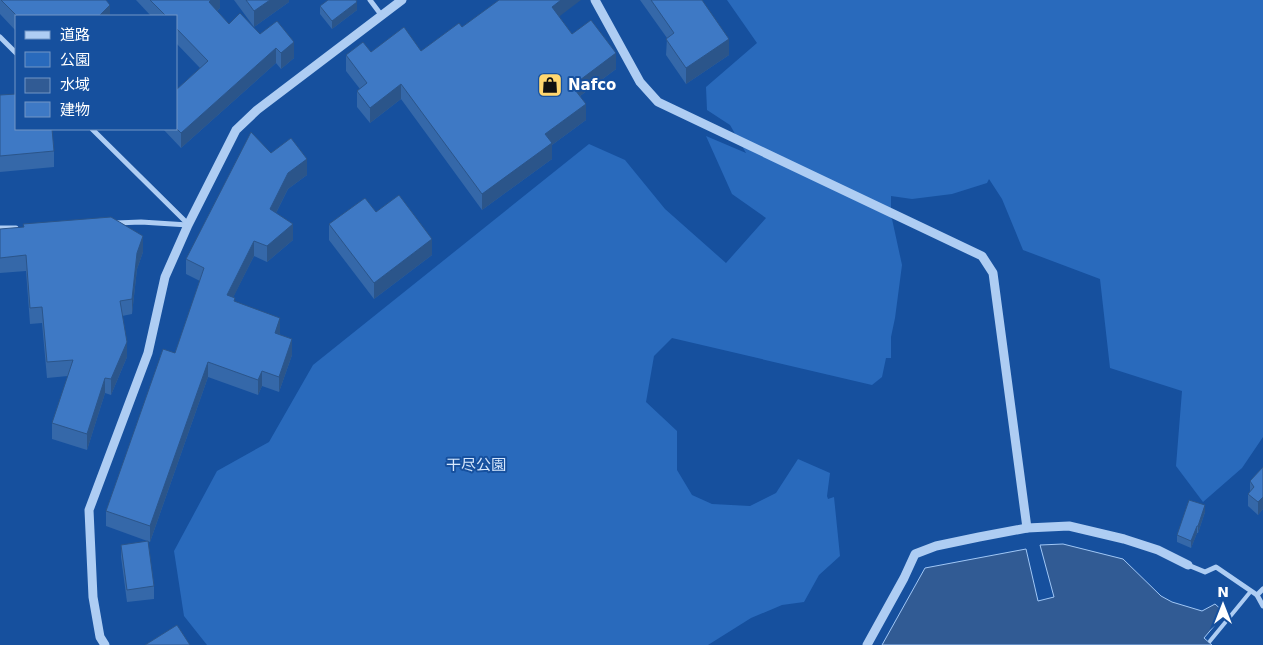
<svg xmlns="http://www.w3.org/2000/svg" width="1263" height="645" viewBox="0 0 1263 645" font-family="'DejaVu Sans','Noto Sans JP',sans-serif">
	<rect width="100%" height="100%" fill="#16509e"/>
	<!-- green -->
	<polygon fill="#296abc" points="727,0 1263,0 1263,437 1242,468 1203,502 1176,466 1182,391 1110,368 1100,279 1023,250 1002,199 989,179 987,183 952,194 912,199 891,196 891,218 892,219 902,265 895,318 891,337 891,358 886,358 882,377 872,385 672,338 654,356 646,402 677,431 677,470 692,495 712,504 750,506 776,493 798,459 830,473 827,496 828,499 834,497 840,556 819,575 804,602 782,605 751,618 708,645 207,645 184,616 174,551 217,471 269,442 313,365 589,144 625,160 665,209 726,263 766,218 732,194 706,136 746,153 730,125 707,110 706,87 757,43"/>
	<!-- water -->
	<polygon fill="#315b94" stroke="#a0c7f6" points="1063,544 1123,559 1161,596 1172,602 1202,611 1215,604 1225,613 1204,638 1212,645 882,645 925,568 1026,549 1038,601 1054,597 1040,545"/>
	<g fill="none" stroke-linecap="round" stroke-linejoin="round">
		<!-- service -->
		<polyline stroke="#aecdf3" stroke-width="4" points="1210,641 1251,591"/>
		<!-- minor -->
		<g stroke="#aecdf3" stroke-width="5">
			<polyline points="370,0 382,16"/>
			<polyline points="0,37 16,53"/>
			<polyline points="92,129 188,224"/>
			<polyline points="116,223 141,222 188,225"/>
			<polyline points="0,228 16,228"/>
			<polyline points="1188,565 1205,572 1216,567 1257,595 1263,606"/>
			<polyline points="1257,595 1263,589"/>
		</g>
		<!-- tertiary -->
		<g stroke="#aecdf3" stroke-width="9">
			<polyline points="595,0 640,82 658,102 982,256 993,273 1027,528"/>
			<polyline points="105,645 100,637 93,597 89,510 148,353 165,277 188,225 236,130 257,110 402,0"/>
			<polyline points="867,645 904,578 915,554 936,546 979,537 1027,528 1069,526 1124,539 1158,550 1188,565"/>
		</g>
	</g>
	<!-- wall -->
	<g fill="#3568a9">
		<polygon points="0,0 106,0 110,16 16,16 16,31 0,14"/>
		<polygon points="136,0 220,0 220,8 217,11 229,24 260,34 294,58 281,69 276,63 181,148 163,129 176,129 176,90 200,68 176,43 176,16 151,16"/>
		<polygon points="234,0 289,0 289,2 254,27"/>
		<polygon points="640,0 702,0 729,55 686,84 666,55 667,38"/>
		<polygon points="320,6 357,10 332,29 320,14"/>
		<polygon points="559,17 572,34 616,69 580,96 586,120 552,145 552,159 482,210 401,99 370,123 357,107 357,91 360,89 346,71 346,55 371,52 421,51 462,27"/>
		<polygon points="0,95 54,151 54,167 0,172"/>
		<polygon points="271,153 307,175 288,189 276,213 293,240 267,262 254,256 233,297 235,302 280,333 280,335 292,355 279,392 262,386 258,395 208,377 150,542 106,526 106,511 175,353 200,281 186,274 186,259"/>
		<polygon points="376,212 432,255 374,299 329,240 329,224"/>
		<polygon points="0,229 143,252 137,269 132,314 122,316 127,357 111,395 105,393 87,450 52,439 52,423 68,376 47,378 42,323 30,324 26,271 0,273"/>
		<polygon points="1263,467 1263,509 1258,515 1248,506 1248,494 1250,492 1250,481"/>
		<polygon points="1205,512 1198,533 1197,533 1191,548 1177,542 1177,535"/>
		<polygon points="121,545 154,586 154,599 127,602 121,557"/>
	</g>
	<!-- shaded-wall -->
	<g fill="#2b558a">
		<polygon points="211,0 220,0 220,8 209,18 209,2"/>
		<polygon points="270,0 289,0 289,2 254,27 254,11"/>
		<polygon points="561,0 581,0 552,22 552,7"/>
		<polygon points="357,2 357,10 332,29 332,21"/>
		<polygon points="110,5 110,16 99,16"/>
		<polygon points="729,39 729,55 686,84 686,68"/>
		<polygon points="294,42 294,58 281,69 281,53"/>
		<polygon points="276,48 276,63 181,148 181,133"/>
		<polygon points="616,53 616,69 572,102 572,86"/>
		<polygon points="401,84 401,99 370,123 370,108"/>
		<polygon points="586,104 586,120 552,145 552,159 482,210 482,194 545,134"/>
		<polygon points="307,159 307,175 288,189 270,225 270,209 288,173"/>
		<polygon points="293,224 293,240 267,262 267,246"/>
		<polygon points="143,236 143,252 137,269 132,314 132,299 137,253"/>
		<polygon points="432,239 432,255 374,299 374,283"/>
		<polygon points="254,241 254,256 227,310 227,295"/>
		<polygon points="280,318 280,333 275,349 275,333"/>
		<polygon points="292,339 292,355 279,392 279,377"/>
		<polygon points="127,342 127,357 111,395 111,379"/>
		<polygon points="208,362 208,377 150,542 150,526"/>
		<polygon points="262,371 262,386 258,395 258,380"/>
		<polygon points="105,378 105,393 87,450 87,434"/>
		<polygon points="1263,497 1263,509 1258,515 1258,502"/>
		<polygon points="1205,505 1205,512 1198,533 1198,526"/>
		<polygon points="1197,526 1197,533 1191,548 1191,541"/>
	</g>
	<!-- building -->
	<g fill="#3e79c5" stroke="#2b558a">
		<polygon points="1,0 106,0 110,5 99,16 17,16"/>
		<polygon points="150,0 211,0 209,2 229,24 240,13 260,34 277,21 294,42 281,53 276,48 181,133 176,128 176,90 208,61 176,28 176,16 166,16"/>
		<polygon points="246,0 270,0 254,11"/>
		<polygon points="328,0 356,0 357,2 332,21 320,6"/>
		<polygon points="499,0 561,0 552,7 572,34 591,20 616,53 572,86 586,104 545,134 552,143 482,194 401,84 370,108 357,91 367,83 346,55 363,42 371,52 404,27 421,51 459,23 462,27"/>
		<polygon points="651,0 702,0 729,39 686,68 666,39 674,33"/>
		<polygon points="16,94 16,129 52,129 54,151 0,156 0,95"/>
		<polygon points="251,132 271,153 291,138 307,159 288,173 270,209 293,224 267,246 254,241 227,295 235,298 234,301 280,318 275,333 292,339 279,377 262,371 258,380 208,362 150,526 106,511 163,349 175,353 204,268 186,259"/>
		<polygon points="399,195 432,239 374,283 329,224 365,198 376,212"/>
		<polygon points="111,217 143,236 137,253 132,299 120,301 127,342 111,379 105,378 87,434 52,423 73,360 47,362 42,307 30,308 26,255 0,258 0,229 24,227 23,224"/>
		<polygon points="1263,467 1263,497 1258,502 1248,494 1254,487 1250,481"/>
		<polygon points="1189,500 1205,505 1198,526 1197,526 1191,541 1177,535"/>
		<polygon points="148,541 154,586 127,590 121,545"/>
		<polygon points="177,625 190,645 145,645"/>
	</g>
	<!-- icons -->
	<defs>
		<symbol id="shop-square" viewBox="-11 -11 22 22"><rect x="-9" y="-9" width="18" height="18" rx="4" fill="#ffd770" stroke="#16509e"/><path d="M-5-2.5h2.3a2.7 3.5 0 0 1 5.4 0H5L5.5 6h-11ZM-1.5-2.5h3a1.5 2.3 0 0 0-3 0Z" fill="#111"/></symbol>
	</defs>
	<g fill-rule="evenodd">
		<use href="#shop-square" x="536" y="71" width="28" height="28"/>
	</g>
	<g text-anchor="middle" stroke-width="4" stroke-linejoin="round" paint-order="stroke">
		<!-- poi labels -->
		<g font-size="15" font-weight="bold" fill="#fff" stroke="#16509e" text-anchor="start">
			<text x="568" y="90">Nafco</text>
		</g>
		<!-- park labels -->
		<g font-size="15" fill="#d6e7fd" stroke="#16509e">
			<text x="476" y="470">干尽公園</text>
		</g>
	</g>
	<!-- legend -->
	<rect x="15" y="15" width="162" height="115" fill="#16509e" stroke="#7396c5"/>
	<rect x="25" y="31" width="25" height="8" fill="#aecdf3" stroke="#7396c5"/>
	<text x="60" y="40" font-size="15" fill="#ffffff">道路</text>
	<rect x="25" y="52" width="25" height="15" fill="#296abc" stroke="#7396c5"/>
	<text x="60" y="65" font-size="15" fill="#ffffff">公園</text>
	<rect x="25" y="78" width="25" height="15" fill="#315b94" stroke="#7396c5"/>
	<text x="60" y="90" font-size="15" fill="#ffffff">水域</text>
	<rect x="25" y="102" width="25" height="15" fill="#3e79c5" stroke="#7396c5"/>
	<text x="60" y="115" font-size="15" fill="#ffffff">建物</text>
	<!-- north arrow -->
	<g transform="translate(1223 605)" stroke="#16509e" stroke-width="4" paint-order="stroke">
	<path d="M0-4L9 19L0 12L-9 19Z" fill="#ffffff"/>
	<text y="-8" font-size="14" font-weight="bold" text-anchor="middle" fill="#ffffff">N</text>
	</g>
</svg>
